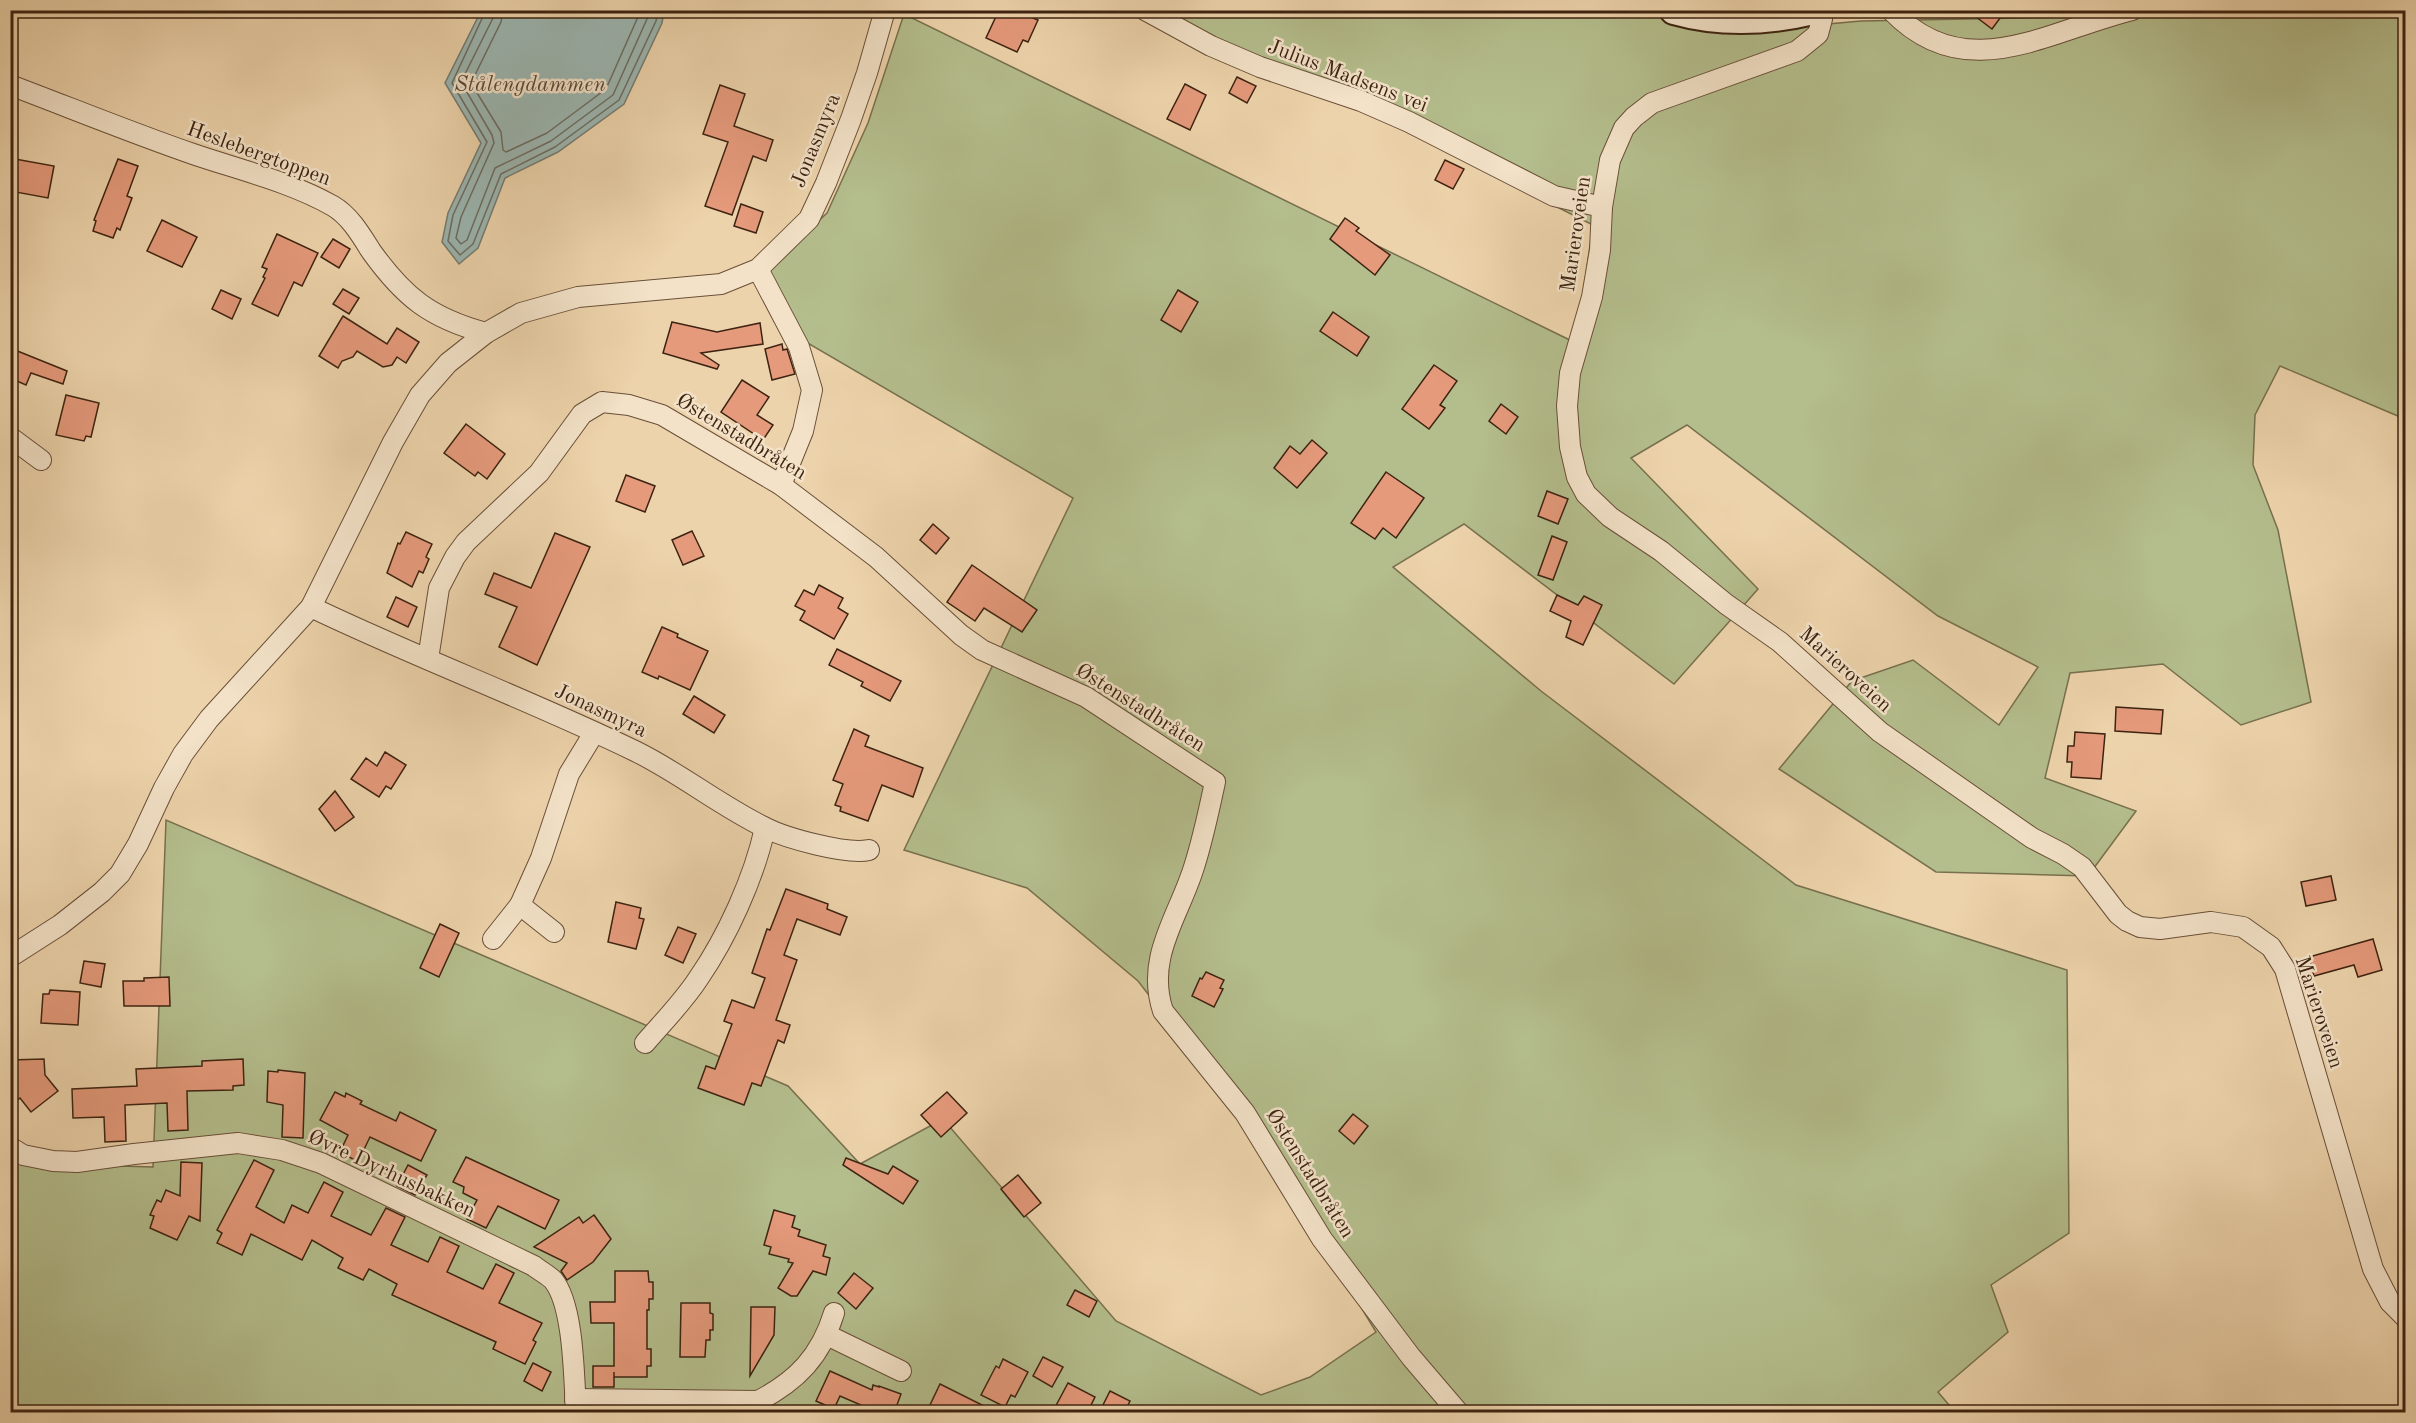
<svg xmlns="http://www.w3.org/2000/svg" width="2416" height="1423" viewBox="0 0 2416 1423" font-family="'Old Standard TT',serif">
	<rect width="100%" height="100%" fill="#edd3ab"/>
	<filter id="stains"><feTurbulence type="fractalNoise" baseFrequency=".00333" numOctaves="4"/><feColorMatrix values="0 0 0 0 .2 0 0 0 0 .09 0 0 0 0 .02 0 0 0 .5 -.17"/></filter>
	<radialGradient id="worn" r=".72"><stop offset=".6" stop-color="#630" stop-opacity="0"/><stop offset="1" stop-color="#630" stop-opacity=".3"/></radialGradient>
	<!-- green -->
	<polygon fill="#b4bd8c" stroke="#78704e" stroke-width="1.5" points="1635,10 1674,21 1738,32 1861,21 2229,14 2231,10 2405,11 2405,419 2280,366 2255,415 2253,465 2278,530 2311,702 2241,725 2163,664 2070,673 2045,778 2136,811 2088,876 1936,872 1779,769 1852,681 1913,660 1999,725 2038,667 1938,616 1687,425 1631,458 1758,589 1674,684 1464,524 1393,567 1541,691 1796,885 2067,970 2069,1233 1991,1285 2008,1332 1938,1392 1955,1412 11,1412 10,1159 16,1163 153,1167 166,820 788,1086 860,1164 943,1119 1116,1321 1261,1395 1310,1377 1376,1332 1258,1136 1138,981 1027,888 904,850 1073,498 799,338 765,271 827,213 868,123 904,14 1576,343 1593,225 1341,99 1136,11"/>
	<!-- water -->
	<polygon fill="#9bb6b1" stroke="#757b71" stroke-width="1.5" points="481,11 664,11 662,23 624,104 558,152 505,178 478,248 459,264 442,242 448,213 481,143 445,83"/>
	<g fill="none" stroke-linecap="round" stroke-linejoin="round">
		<!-- shore -->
		<g stroke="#6c6c61" stroke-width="1.5">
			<polyline points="486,10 452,83 487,142 453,215 448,241 460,255 473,244 501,174 555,147 619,100 656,21 658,10"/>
			<polyline points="494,10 493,18 461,82 492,135 494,143 461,217 456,238 461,244 467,240 495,168 551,141 613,95 651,10"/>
			<polyline points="503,10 501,22 471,83 501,132 503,150 506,152 547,133 606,89 641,10"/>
		</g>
	</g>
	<!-- building -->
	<g fill="#e59a7b" stroke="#3d2311" stroke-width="1.5">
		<polygon points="999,10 1036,10 1033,18 1038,20 1028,42 1023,40 1017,52 986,38"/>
		<polygon points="1967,10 2006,10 1992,29"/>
		<polygon points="1237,77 1256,86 1247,103 1229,93"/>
		<polygon points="1185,84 1206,95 1190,130 1167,119"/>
		<polygon points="720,85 745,94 734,126 773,140 766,161 753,156 732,215 705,206 728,142 703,134"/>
		<polygon points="15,159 54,166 48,198 10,191 10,168 14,169"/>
		<polygon points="118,159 138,166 127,196 132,198 120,230 117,228 113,238 93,231 96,221 94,220"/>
		<polygon points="1445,160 1464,169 1453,189 1435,180"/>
		<polygon points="741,204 763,212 756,233 734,226"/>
		<polygon points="1345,218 1359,228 1356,231 1390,255 1375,275 1330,239"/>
		<polygon points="162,220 197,237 182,267 147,251"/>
		<polygon points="277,234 318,253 302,286 294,282 278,316 252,304 265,278 263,277 267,269 262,267"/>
		<polygon points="333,239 350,249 339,268 321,257"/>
		<polygon points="343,289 359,298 349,314 333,304"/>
		<polygon points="221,290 241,299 232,319 212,309"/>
		<polygon points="1178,290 1198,302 1181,332 1161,320"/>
		<polygon points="1333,312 1369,337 1357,356 1320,331"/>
		<polygon points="343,316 387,344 397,328 419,342 406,363 397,357 392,365 383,367 357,351 353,357 342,361 338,368 319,356"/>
		<polygon points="672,322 717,332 760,323 763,344 701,353 719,365 717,369 663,353"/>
		<polygon points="782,344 783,350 787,349 788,352 795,374 772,380 765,349"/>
		<polygon points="10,348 67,371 63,384 31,373 26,385 10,378"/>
		<polygon points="1434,365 1457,381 1440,405 1445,408 1429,429 1402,409"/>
		<polygon points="742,380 769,397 757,415 773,425 763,440 721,412"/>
		<polygon points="66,395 99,403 91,437 86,436 84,441 56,435"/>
		<polygon points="1501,404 1518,417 1506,434 1489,421"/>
		<polygon points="466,424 505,454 487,479 478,472 475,476 444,453"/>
		<polygon points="1312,440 1327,453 1297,488 1274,468 1290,446 1300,454"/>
		<polygon points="1386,472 1424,498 1396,538 1383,528 1375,539 1351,523"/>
		<polygon points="626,475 655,486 645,512 616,501"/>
		<polygon points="1547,491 1568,499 1558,524 1538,516"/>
		<polygon points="933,524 949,538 936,554 920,540"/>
		<polygon points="692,531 704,556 683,565 672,540"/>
		<polygon points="406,532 432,544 426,557 429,559 423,573 419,571 412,587 387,573 398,543 400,544"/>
		<polygon points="555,533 590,547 537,665 499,647 517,607 485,594 494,573 531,588"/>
		<polygon points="1552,536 1567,542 1553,580 1538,575"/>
		<polygon points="972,565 1037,610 1022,632 984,608 975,621 947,602"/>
		<polygon points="819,585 843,598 838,608 848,614 834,639 800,620 805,611 795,606 804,590 814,595"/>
		<polygon points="1557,595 1578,605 1584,596 1602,605 1583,645 1566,637 1571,621 1550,611"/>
		<polygon points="396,597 417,607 408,627 387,617"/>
		<polygon points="662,627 678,634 677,637 708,651 690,690 659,676 658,679 642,672"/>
		<polygon points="837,649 901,681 890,701 861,686 863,682 829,665"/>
		<polygon points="694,696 725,715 714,733 683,714"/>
		<polygon points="2116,707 2163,710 2161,734 2115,731"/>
		<polygon points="854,729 869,736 865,746 923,768 913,797 882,785 868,821 840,811 841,807 835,805 843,784 833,780"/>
		<polygon points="2075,732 2105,734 2101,779 2071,777 2072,762 2067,762 2068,746 2074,746"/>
		<polygon points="385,752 406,765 391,789 386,786 379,797 351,779 366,758 377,766"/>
		<polygon points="335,791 354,817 335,831 319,809"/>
		<polygon points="2331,876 2336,900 2306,906 2301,882"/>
		<polygon points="786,889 828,904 827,909 847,917 840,935 797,919 784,955 797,960 776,1020 790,1025 784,1043 778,1040 761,1086 752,1083 744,1105 698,1088 706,1066 715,1069 732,1024 724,1021 732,1000 754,1008 765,978 752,973 767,929 770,930"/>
		<polygon points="616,902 641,908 639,918 644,919 636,949 608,942"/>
		<polygon points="440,924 459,933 439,977 420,968"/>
		<polygon points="678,927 696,934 683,963 665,955"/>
		<polygon points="2373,939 2382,970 2358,977 2354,965 2314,976 2309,957"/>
		<polygon points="84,961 105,964 101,987 80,983"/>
		<polygon points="1206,972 1224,980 1220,988 1223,989 1214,1007 1192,996 1200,978 1202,979"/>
		<polygon points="169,977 170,1006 124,1006 123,981 144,981 144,978"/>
		<polygon points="50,990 80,992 78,1025 41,1023 43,994 49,994"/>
		<polygon points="44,1059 45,1075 58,1091 31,1112 20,1098 10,1106 10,1060"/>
		<polygon points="243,1059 244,1085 233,1086 233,1090 187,1091 188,1130 168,1131 167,1103 125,1105 126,1141 105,1142 104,1117 73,1118 72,1089 137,1086 136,1069 202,1066 202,1061"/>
		<polygon points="278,1070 305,1073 303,1138 282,1137 283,1105 267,1102 268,1071 278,1072"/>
		<polygon points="335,1092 345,1097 346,1093 362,1101 360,1104 396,1121 400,1112 436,1130 421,1161 370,1137 358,1162 340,1152 348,1135 320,1120"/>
		<polygon points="947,1092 967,1113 941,1137 921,1115"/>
		<polygon points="1353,1114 1368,1126 1354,1144 1339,1131"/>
		<polygon points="466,1157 559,1200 545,1229 498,1206 486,1228 467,1219 477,1200 463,1193 464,1187 453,1182"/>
		<polygon points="846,1158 888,1174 893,1166 918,1181 903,1204 843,1165"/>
		<polygon points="254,1160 274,1170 256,1207 284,1223 292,1205 308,1213 324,1182 343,1192 331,1216 371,1235 386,1208 405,1217 391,1245 428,1262 440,1237 459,1246 447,1272 483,1289 496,1264 514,1273 499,1303 542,1323 533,1340 536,1342 525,1364 493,1349 496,1342 392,1295 397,1284 369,1269 363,1280 338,1268 343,1258 312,1240 302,1260 251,1234 242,1255 217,1243 222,1233 217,1230"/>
		<polygon points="181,1162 202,1163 200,1221 189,1216 177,1240 150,1228 154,1216 150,1215 157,1200 161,1202 166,1190 180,1196"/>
		<polygon points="408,1165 427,1175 415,1195 397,1186"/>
		<polygon points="1018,1175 1041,1203 1024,1217 1001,1189"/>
		<polygon points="774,1210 795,1216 792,1227 800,1230 798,1236 826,1245 823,1256 830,1258 826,1275 813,1271 797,1296 791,1296 778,1288 793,1263 788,1262 789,1259 769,1254 771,1247 764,1245"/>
		<polygon points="594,1215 611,1239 593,1262 567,1280 561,1271 567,1263 534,1247 579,1217 583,1223"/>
		<polygon points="615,1271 648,1271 649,1282 653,1282 653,1299 649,1299 649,1310 647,1310 647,1349 651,1349 651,1366 647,1366 647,1377 614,1377 614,1372 614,1387 593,1387 593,1366 614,1366 614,1323 591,1323 590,1302 615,1302"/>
		<polygon points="854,1273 873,1288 856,1309 838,1293"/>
		<polygon points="1075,1290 1097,1301 1089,1317 1067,1305"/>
		<polygon points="681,1303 710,1303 710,1313 713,1314 713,1330 710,1330 710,1340 706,1340 705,1357 680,1357"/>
		<polygon points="751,1307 775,1307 774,1335 750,1376"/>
		<polygon points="1043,1357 1063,1367 1052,1387 1033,1376"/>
		<polygon points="1003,1359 1028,1372 1015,1397 1011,1395 1005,1407 981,1395 996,1366 999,1368"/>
		<polygon points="533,1363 551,1372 542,1391 524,1381"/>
		<polygon points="830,1371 872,1390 873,1385 879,1387 879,1386 901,1394 894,1413 869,1413 870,1409 840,1396 834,1409 816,1401"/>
		<polygon points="1068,1383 1095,1397 1087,1413 1052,1413"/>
		<polygon points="940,1384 998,1413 945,1413 930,1405"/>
		<polygon points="1110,1391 1130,1401 1124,1413 1099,1413"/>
	</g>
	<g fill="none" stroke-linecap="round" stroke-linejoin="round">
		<defs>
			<g id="minor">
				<polyline points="1145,10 1211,46 1260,67 1361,101 1409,122 1554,196 1602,207"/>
				<polyline points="1822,10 1822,19 1818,34 1797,51 1652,103 1634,117 1624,128 1610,160 1602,207 1600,250 1592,297 1570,373 1567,406 1570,447 1577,477 1586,494 1610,517 1661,551 1726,604 1780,642 1880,732 2032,838 2063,854 2082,867 2118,914 2127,921 2140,927 2160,929 2211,922 2243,927 2271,947 2285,969 2373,1269 2390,1302 2406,1318"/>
				<path d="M 1891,10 C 1965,88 2047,31 2132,10"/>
				<path d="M 10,85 C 71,108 132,133 193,154 C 240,170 291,182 333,206 C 350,216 361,235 371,251 C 404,297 430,318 486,333"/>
				<polyline points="758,269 799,347 812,390 803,431 781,485"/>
				<polyline points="10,437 41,460"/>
				<path d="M 311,607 C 417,658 528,699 635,751 C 680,773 719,805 764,827 C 785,838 847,855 869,850"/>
				<path d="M 428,659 L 439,588 L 455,557 L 466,542 L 539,473 L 582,414 L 602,402 L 629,405 L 662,415 L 781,485 L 876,557 L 961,635 L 982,650 L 1086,697 L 1215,782 C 1209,810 1203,839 1194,867 C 1179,916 1145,957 1163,1011 L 1245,1113 L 1322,1239 L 1411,1357 L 1458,1412"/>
				<polyline points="554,932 520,905 541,858 569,774 594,733"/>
				<polyline points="493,939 520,905"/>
				<polyline points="10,957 60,925 102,892 120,874 138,844 164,788 183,754 209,719 311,607 393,442 420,395 448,363 486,333 521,313 578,297 721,284 758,269 809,219 826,183 851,119 867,73 885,10"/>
				<path d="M 645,1043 C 663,1022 683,1002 698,979 C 727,937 754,878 765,828"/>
				<path d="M 10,1147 L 23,1155 L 53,1161 L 77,1162 L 134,1154 L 238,1143 L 282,1150 L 321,1163 L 534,1266 C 540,1271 548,1275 553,1280 C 574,1305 574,1379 576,1412"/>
				<polyline points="827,1335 901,1371"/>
				<path d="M 575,1399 L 758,1401 C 797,1381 821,1356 834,1313"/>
			</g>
			<path id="secondary" d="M 1674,10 C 1720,23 1768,21 1814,10"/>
		</defs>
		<!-- minor casing -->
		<use href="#minor" stroke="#694f38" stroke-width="22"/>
		<!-- secondary casing -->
		<use href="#secondary" stroke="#3d2311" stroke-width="32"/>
		<!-- minor -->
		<use href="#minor" stroke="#f3e2c8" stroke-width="20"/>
		<!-- secondary -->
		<use href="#secondary" stroke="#f3e2c8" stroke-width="28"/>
	</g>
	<g text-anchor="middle" stroke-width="5" stroke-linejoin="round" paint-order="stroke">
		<!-- street labels -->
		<g font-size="21" fill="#3d2311" stroke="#f3e2c8">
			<text transform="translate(1348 75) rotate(21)" y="7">Julius Madsens vei</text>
			<text transform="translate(815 140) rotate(-68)" y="7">Jonasmyra</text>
			<text transform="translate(259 153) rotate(20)" y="7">Heslebergtoppen</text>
			<text transform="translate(1575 234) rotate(-82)" y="7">Marieroveien</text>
			<text transform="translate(742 436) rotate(31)" y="7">Østenstadbråten</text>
			<text transform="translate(1846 669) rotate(42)" y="7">Marieroveien</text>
			<text transform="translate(1141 707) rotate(32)" y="7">Østenstadbråten</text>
			<text transform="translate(601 710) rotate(25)" y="7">Jonasmyra</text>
			<text transform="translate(2320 1012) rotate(72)" y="7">Marieroveien</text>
			<text transform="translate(392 1173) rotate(25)" y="7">Øvre Dyrhusbakken</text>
			<text transform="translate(1311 1173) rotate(58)" y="7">Østenstadbråten</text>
		</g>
		<!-- water labels -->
		<g font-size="22" font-style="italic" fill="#544839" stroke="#f3e2c8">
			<text x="530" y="91">Stålengdammen</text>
		</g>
	</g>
	<!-- margin -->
	<rect width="2416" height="1423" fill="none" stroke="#edd3ab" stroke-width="36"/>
	<rect x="12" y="12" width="2392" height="1399" fill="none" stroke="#3d2311" stroke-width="3"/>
	<rect x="18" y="18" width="2380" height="1387" fill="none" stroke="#3d2311" stroke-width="1.5"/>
	<rect width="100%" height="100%" filter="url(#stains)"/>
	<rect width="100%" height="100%" fill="url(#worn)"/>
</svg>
